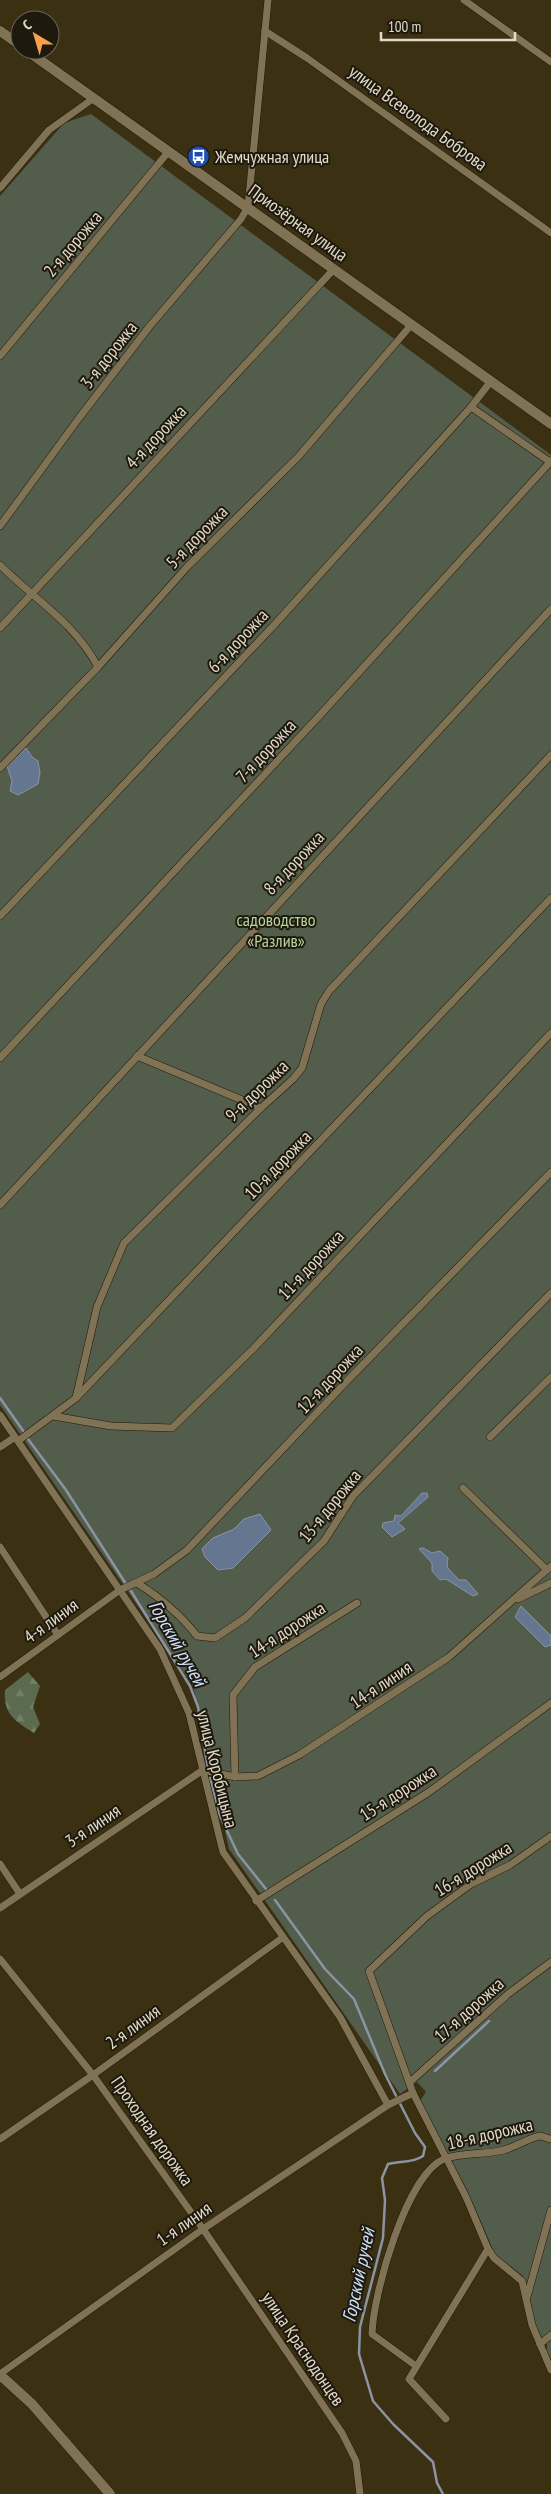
<svg xmlns="http://www.w3.org/2000/svg" width="551" height="2494" viewBox="0 0 551 2494" font-family="'PT Sans Narrow',sans-serif">
	<defs>
		<pattern id="forest-firs" width="22" height="20" patternUnits="userSpaceOnUse" patternTransform="scale(1.25)"><rect width="22" height="20" fill="#5b6b50"/><path d="M5 1l3.5 6h-7zM16 11l3.5 6h-7z" fill="#728068"/></pattern>
	</defs>
	<rect width="100%" height="100%" fill="#3c3013"/>
	<!-- forest -->
	<path fill="url(#forest-firs)" d="M 28,1672 L 40,1686 L 33,1707 L 40,1724 L 34,1733 C 15,1721 3,1714 5,1690 Z"/>
	<!-- garden -->
	<path fill="#535d4c" d="M 91,114 L 551,455 L 551,2363 L 547,2357 L 547,2344 C 524,2319 522,2310 523,2276 L 495,2254 L 467,2190 L 420,2101 L 426,2092 L 417,2082 L 400,2094 L 229,1849 L 193,1686 L 0,1405 L 0,196 L 64,123 Z"/>
	<!-- water -->
	<g fill="#657691" stroke="#8a94a2">
		<polygon points="26,748 32,757 38,761 40,773 38,784 18,795 10,791 12,781 7,766"/>
		<polygon points="422,1493 427,1493 428,1497 398,1523 405,1529 392,1537 382,1527 383,1523 394,1521 395,1515 401,1516"/>
		<polygon points="260,1514 271,1530 233,1568 218,1570 205,1557 202,1549 213,1538 234,1529 244,1519"/>
		<polygon points="423,1548 432,1553 440,1551 448,1558 447,1567 459,1580 466,1580 478,1594 473,1596 446,1579 440,1580 432,1571 432,1563 419,1549"/>
		<polygon points="521,1606 551,1636 551,1645 545,1647 515,1617"/>
	</g>
	<g fill="none" stroke-linecap="round" stroke-linejoin="round">
		<!-- stream -->
		<g stroke="#8a94a2" stroke-width="2.5">
			<polyline points="0,1398 24,1432"/>
			<polyline points="28,1439 66,1490 126,1584"/>
			<polyline points="131,1591 190,1686 198,1707 208,1769"/>
			<polyline points="210,1778 220,1816 238,1854 266,1889"/>
			<path d="M 275,1900 L 325,1969 L 354,1999 L 385,2074 L 415,2133 L 425,2147 L 423,2156 C 413,2163 400,2161 388,2164 L 382,2178 L 385,2200 L 383,2238 L 360,2327 L 359,2354 L 373,2401 L 393,2424 L 433,2462 L 437,2483 L 443,2494"/>
			<polyline points="435,2071 489,2021"/>
		</g>
		<defs>
			<g id="street">
				<polyline points="464,0 551,62"/>
				<polyline points="265,31 307,58 551,233"/>
				<polyline points="0,188 49,130 94,98"/>
				<polyline points="0,356 169,151"/>
				<polyline points="471,407 550,462"/>
				<polyline points="0,526 79,418 149,327 241,219 248,207 268,0"/>
				<path d="M 0,565 C 34,599 75,623 98,667"/>
				<polyline points="0,628 334,269"/>
				<polyline points="0,768 98,667 187,567 298,457 412,324"/>
				<polyline points="0,916 275,624 471,407 491,381"/>
				<polyline points="137,1056 261,1108"/>
				<polyline points="0,1058 321,714 551,461"/>
				<polyline points="0,1205 551,609"/>
				<polyline points="76,1398 97,1307 124,1243 261,1108 293,1079 302,1068 321,1004 329,991 551,755"/>
				<polyline points="0,1415 160,1649 189,1713 223,1852 340,2017 388,2105"/>
				<polyline points="53,1416 111,1426 172,1428 253,1349 551,1033"/>
				<polyline points="490,1437 551,1377"/>
				<polyline points="18,1441 76,1398 551,898"/>
				<polyline points="0,1447 15,1437"/>
				<polyline points="463,1488 547,1570"/>
				<polyline points="0,1547 58,1635"/>
				<path d="M 137,1583 C 161,1598 180,1614 197,1636 L 215,1638 L 245,1618 L 324,1541 L 353,1496 L 551,1293"/>
				<polyline points="518,1599 551,1583"/>
				<polyline points="0,1677 120,1590 154,1574 187,1550 345,1383 551,1172"/>
				<polyline points="235,1777 233,1695 255,1667 357,1603"/>
				<polyline points="0,1864 20,1894"/>
				<polyline points="256,1901 429,1792 551,1703"/>
				<polyline points="0,1908 203,1770 235,1777 258,1776 299,1755 449,1657 551,1566"/>
				<polyline points="0,1959 93,2075 203,2229 342,2433 356,2461 360,2494"/>
				<polyline points="410,2082 508,1994 551,1962"/>
				<polyline points="413,2093 466,2197 488,2249 494,2258 522,2281 532,2325 551,2370"/>
				<polyline points="0,2139 93,2075 282,1938"/>
				<polyline points="527,2297 551,2210"/>
				<polyline points="540,2344 551,2335"/>
				<path d="M 416,2366 L 372,2334 C 373,2295 406,2175 444,2159 C 462,2152 485,2155 504,2150 C 515,2147 531,2137 540,2136 C 543,2136 548,2139 551,2139"/>
				<polyline points="0,2374 203,2229 388,2105 413,2093 369,1971 427,1916 471,1884 510,1865 551,1836"/>
				<polyline points="446,2419 409,2379 488,2249"/>
			</g>
			<g id="secondary">
				<polyline points="0,31 20,45"/>
				<polyline points="26,50 551,424"/>
				<polyline points="0,2375 32,2404 110,2494"/>
			</g>
		</defs>
		<!-- street casing -->
		<use href="#street" stroke="#231800" stroke-width="8"/>
		<!-- secondary casing -->
		<use href="#secondary" stroke="#231800" stroke-width="11"/>
		<!-- street -->
		<use href="#street" stroke="#807355" stroke-width="7"/>
		<!-- secondary -->
		<use href="#secondary" stroke="#807355" stroke-width="10"/>
	</g>
	<!-- icons -->
	<defs>
		<symbol id="bus-disc" viewBox="-11 -11 22 22"><circle r="9.5" fill="#1a4fb4" stroke="#1e190d"/><path d="M-5-6H5V4H4V6H2V4H-2V6H-4V4H-5ZM-3.5-4V0h7V-4ZM-3.5 1.2v1.5H-2V1.2ZM2 1.2v1.5H3.5V1.2Z" fill="#fff"/></symbol>
	</defs>
	<g fill-rule="evenodd">
		<use href="#bus-disc" x="186" y="144" width="25" height="25"/>
	</g>
	<g text-anchor="middle" stroke-width="4" stroke-linejoin="round" paint-order="stroke">
		<!-- street labels -->
		<g font-size="18" fill="#e1dac9" stroke="#1e190d">
			<text transform="translate(418 118) rotate(36)" y="6">улица Всеволода Боброва</text>
			<text transform="translate(298 223) rotate(36)" y="6">Приозёрная улица</text>
			<text transform="translate(73 244) rotate(-50)" y="6">2-я дорожка</text>
			<text transform="translate(109 355) rotate(-52)" y="6">3-я дорожка</text>
			<text transform="translate(156 437) rotate(-47)" y="6">4-я дорожка</text>
			<text transform="translate(197 537) rotate(-46)" y="6">5-я дорожка</text>
			<text transform="translate(238 641) rotate(-47)" y="6">6-я дорожка</text>
			<text transform="translate(266 751) rotate(-47)" y="6">7-я дорожка</text>
			<text transform="translate(294 863) rotate(-47)" y="6">8-я дорожка</text>
			<text transform="translate(257 1091) rotate(-44)" y="6">9-я дорожка</text>
			<text transform="translate(278 1165) rotate(-46)" y="6">10-я дорожка</text>
			<text transform="translate(311 1265) rotate(-47)" y="6">11-я дорожка</text>
			<text transform="translate(330 1379) rotate(-47)" y="6">12-я дорожка</text>
			<text transform="translate(330 1506) rotate(-51)" y="6">13-я дорожка</text>
			<text transform="translate(51 1621) rotate(-36)" y="6">4-я линия</text>
			<text transform="translate(287 1630) rotate(-33)" y="6">14-я дорожка</text>
			<text transform="translate(381 1685) rotate(-34)" y="6">14-я линия</text>
			<text transform="translate(217 1769) rotate(76)" y="6">улица Коробицына</text>
			<text transform="translate(398 1793) rotate(-33)" y="6">15-я дорожка</text>
			<text transform="translate(93 1826) rotate(-34)" y="6">3-я линия</text>
			<text transform="translate(473 1869) rotate(-32)" y="6">16-я дорожка</text>
			<text transform="translate(469 2010) rotate(-42)" y="6">17-я дорожка</text>
			<text transform="translate(133 2027) rotate(-36)" y="6">2-я линия</text>
			<text transform="translate(152 2131) rotate(55)" y="6">Проходная дорожка</text>
			<text transform="translate(490 2134) rotate(-13)" y="6">18-я дорожка</text>
			<text transform="translate(184 2224) rotate(-35)" y="6">1-я линия</text>
			<text transform="translate(303 2349) rotate(56)" y="6">улица Краснодонцев</text>
		</g>
		<!-- poi labels -->
		<g font-size="18" fill="#e1dac9" stroke="#1e190d" text-anchor="start">
			<text x="215" y="163">Жемчужная улица</text>
		</g>
		<!-- park labels -->
		<g font-size="18" fill="#b6d3a0" stroke="#1e190d">
			<text x="276" y="926">садоводство<tspan x="276" dy="21">«Разлив»</tspan></text>
		</g>
		<!-- water labels -->
		<g font-size="19" font-style="italic" fill="#cee2ff" stroke="#1e190d">
			<text transform="translate(178 1643) rotate(60)" y="7">Горский ручей</text>
			<text transform="translate(358 2275) rotate(-78)" y="7">Горский ручей</text>
		</g>
	</g>
	<!-- north arrow -->
	<g transform="translate(35 35) rotate(322)"><circle r="24" fill="#1e190d" stroke="#6c6658"/>
	<path d="M0-4L9 19L0 12L-9 19Z" fill="#f8a04b"/>
	<text y="-8" font-size="14" font-weight="bold" text-anchor="middle" fill="#e1dac9">С</text>
	</g>
	<!-- scale -->
	<path d="M381 32v8h134v-8" fill="none" stroke="#e1dac9" stroke-width="2.5"/>
	<text x="388" y="32" font-size="15" fill="#e1dac9" stroke="#1e190d" stroke-width="4" paint-order="stroke">100 m</text>
</svg>
